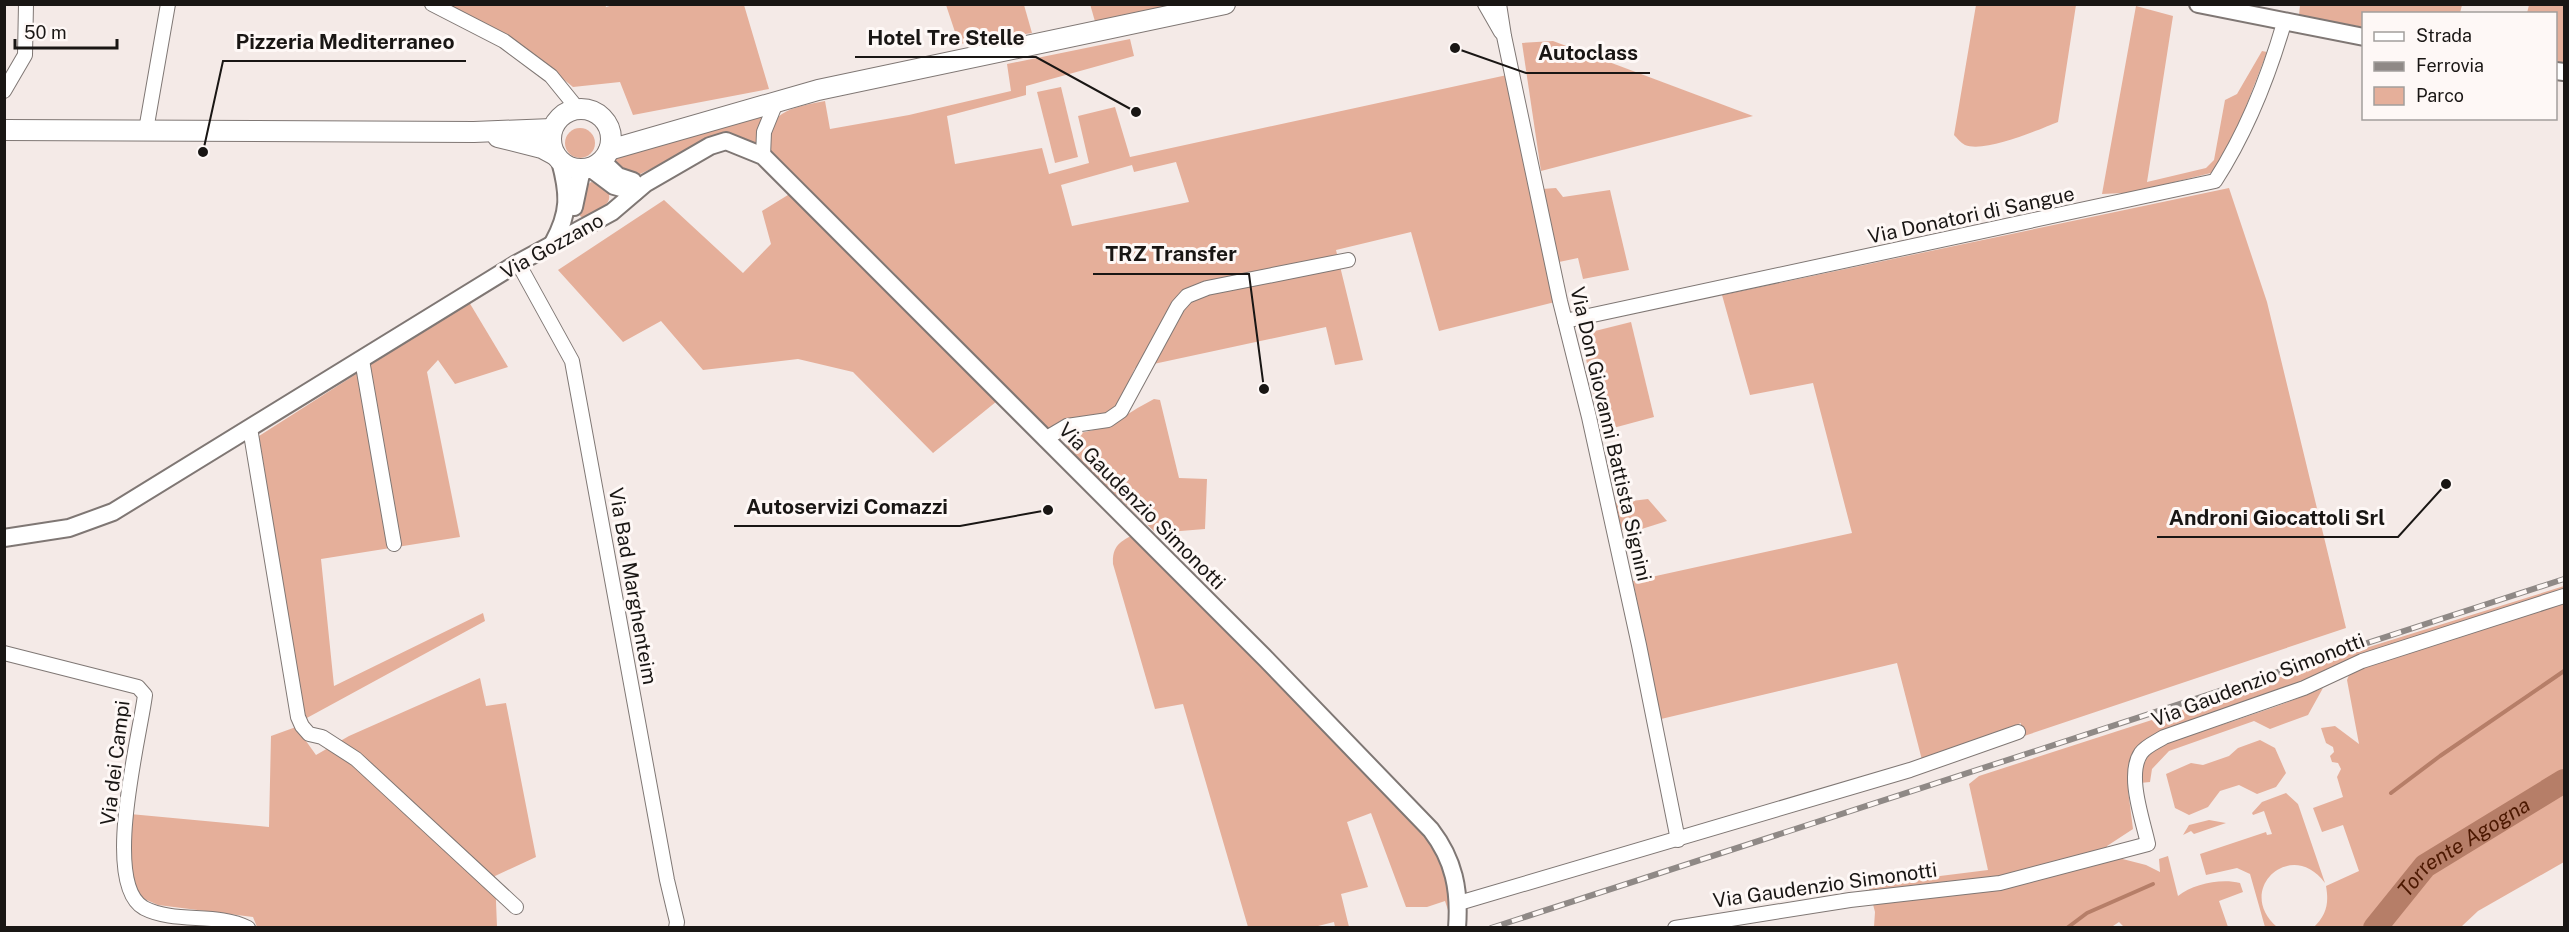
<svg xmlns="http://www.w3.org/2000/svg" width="2569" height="932" viewBox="0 0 2569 932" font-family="'Public Sans',sans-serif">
	<rect width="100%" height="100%" fill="#f4eae7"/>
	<!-- green -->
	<g fill="#e5af9a" fill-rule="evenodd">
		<polygon points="605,4 606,7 617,4 744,5 769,89 633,115 620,82 573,87 535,56 441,5"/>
		<polygon points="1090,4 1197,5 1096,25"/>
		<polygon points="946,5 1024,5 1032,33 959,44"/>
		<path d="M 1976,5 L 2076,5 L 2058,122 C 2038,130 1985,153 1965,145 C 1961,143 1957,138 1954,135 Z"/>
		<polygon points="2300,5 2300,4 2462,5 2460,13 2364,14 2363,27 2299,15"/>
		<polygon points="2529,5 2564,5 2564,63 2556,61 2556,14 2527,13"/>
		<polygon points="2136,6 2173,16 2147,182 2206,168 2214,160 2225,100 2237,94 2262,51 2267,52 2228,153 2211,173 2146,189 2146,192 2102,194"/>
		<path d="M 1130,39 L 1134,56 L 1026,86 L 1026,95 L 947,116 L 955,164 L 1042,148 L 1049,174 L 1089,163 L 1078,116 L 1115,107 L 1130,157 L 1507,75 L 1555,302 L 1439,331 L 1411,232 L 1336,250 L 1363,360 L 1335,365 L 1326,327 L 1135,368 L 1119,403 L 1104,416 L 1062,420 L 1043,432 L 893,272 L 769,151 C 762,111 795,107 825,101 L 830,129 L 909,115 L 1011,91 L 1007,64 ZM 1176,162 L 1189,202 L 1072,226 L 1061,185 L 1132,165 L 1134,172 Z"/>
		<polygon points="1553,41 1753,116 1541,171 1522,43"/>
		<polygon points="1061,87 1078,157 1055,163 1037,92"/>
		<polygon points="765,110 755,146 713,139 636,176 631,176 615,164 616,158"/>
		<circle cx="580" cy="143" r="15"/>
		<path d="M 591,182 L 605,185 C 618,205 599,209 583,218 L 580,216 C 580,204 581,189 591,182 Z"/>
		<polygon points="1556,188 1563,197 1610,190 1629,270 1583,279 1578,258 1559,262 1542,189"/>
		<polygon points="2229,188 2267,302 2346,628 2021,737 2021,723 1922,760 1897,663 1661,719 1633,581 1852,533 1813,383 1750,395 1722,295"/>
		<polygon points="796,190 1002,397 933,453 853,372 798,359 703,370 661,321 623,342 558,270 664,200 743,273 771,244 762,211"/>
		<polygon points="469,302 508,367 455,384 438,360 427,372 460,537 321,559 334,686 483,613 485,621 305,719 259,436"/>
		<polygon points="1631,322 1654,417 1602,431 1582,341 1587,333"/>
		<path d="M 1154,399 L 1160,400 L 1179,478 L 1207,479 L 1205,529 L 1156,533 L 1071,453 L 1066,444 L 1073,434 C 1112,429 1121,416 1154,399 Z"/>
		<polygon points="1648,499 1667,521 1629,533 1621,529 1615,503"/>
		<path d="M 1138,532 L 1266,659 L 1451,863 L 1451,919 L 1445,901 L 1427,907 L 1406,907 L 1371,813 L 1347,822 L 1368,887 L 1341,894 L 1349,927 L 1335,927 L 1334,922 L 1314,927 L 1248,927 L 1183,704 L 1155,709 L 1113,564 C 1112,544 1122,541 1138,532 Z"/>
		<path d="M 2564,586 L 2564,592 L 2333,671 L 2200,720 L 2130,764 L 2128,790 L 2133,829 L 2107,846 L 2107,855 L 2146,865 L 2160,872 L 2159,859 L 2168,856 L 2178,896 C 2193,884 2221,878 2240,883 L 2243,892 L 2219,901 L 2228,927 L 2124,927 L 2119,922 L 2110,928 L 1874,927 L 1875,912 L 1868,885 L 1988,870 L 1969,784 L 1979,776 L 2226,696 L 2353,652 Z"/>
		<path d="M 2564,599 L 2564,779 L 2424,865 L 2365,927 L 2313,928 C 2327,915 2329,903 2326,886 L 2359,871 L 2343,825 L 2322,832 L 2313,808 L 2343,797 L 2337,777 L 2341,769 L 2338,763 L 2332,762 L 2330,756 L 2334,752 L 2333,747 L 2326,743 L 2321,728 L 2335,726 L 2359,744 L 2347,680 L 2351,670 Z"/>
		<path d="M 480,678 L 486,706 L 506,703 L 536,857 L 495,876 L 497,927 L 257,927 L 253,917 L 158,905 L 140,897 C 128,870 129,843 130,814 L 269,827 L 271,736 L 296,727 L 316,755 L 349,736 Z"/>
		<path d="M 2323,688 L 2308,715 L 2270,729 L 2254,721 L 2169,751 L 2152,769 L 2150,782 L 2140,783 L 2145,754 L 2151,749 C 2208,728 2267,712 2323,688 Z"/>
		<polygon points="2260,740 2275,748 2286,773 2276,787 2257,794 2239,785 2220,791 2208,807 2189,815 2175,808 2166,774 2191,763 2203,765 2229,756 2238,748"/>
		<polygon points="2564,782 2564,862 2478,911 2461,927 2369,927 2426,867"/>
		<path d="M 2286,793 L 2298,804 L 2325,883 C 2291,837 2234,890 2277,927 L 2265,927 L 2250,874 L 2237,868 L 2206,875 L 2200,854 L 2266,832 L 2267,835 L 2272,834 L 2264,811 L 2253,815 L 2252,813 L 2262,802 Z"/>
		<polygon points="2209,820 2226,823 2194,834 2191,831 2183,835 2189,825"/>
	</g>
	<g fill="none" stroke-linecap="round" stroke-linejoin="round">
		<!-- stream -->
		<g stroke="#b67e68" stroke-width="4">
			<polyline points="2391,793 2440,756 2564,671"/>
			<polyline points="2067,928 2087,913 2153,884"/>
		</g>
		<!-- river -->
		<path stroke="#b67e68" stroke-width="24" id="s1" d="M 2375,928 L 2425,866 L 2564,781"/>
		<defs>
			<g id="minor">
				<polyline points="432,4 504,41 551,76 577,108"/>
				<polyline points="1485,4 1501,32"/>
				<polyline points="1499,4 1504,36 1560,301 1589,417 1639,645 1678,840"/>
				<polyline points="4,91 25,55 26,4"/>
				<polyline points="146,130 168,4"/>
				<polyline points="763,156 764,132 777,100"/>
				<polyline points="518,263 572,361 667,880 677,922 676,928"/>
				<path d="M 1565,321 L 2215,181 C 2246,133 2268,78 2284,23"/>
				<polyline points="362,360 394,544"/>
				<polyline points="250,428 298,717 302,726 309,734 322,737 356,759 516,907"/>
				<polyline points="1045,439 1067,426 1108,420 1121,411 1178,306 1187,296 1207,288 1348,260"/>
				<path d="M 4,653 L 138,687 L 145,695 C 140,736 101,884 144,908 C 175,924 217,912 248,928"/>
				<polyline points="1459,903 1910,770 2018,732"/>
				<path d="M 1675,928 L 1850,900 L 2000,883 L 2148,844 C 2143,820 2126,775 2141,753 C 2146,746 2156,742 2164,737 L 2304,688 L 2362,661 L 2564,596"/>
			</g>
			<g id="tertiary">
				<polyline points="2198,4 2364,37"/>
				<polyline points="2556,71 2564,72"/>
				<polyline points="602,161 618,176 633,181"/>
				<polyline points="590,168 614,186 635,192"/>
				<polyline points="574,207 582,169"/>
				<path d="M 553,243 C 570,212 569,194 560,161"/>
				<path d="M 4,538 L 69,528 L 113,512 L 516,264 L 612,212 L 646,183 L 710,146 L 726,141 L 763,156 L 1266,659 L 1431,830 C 1454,860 1460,890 1457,928"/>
			</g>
			<g id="secondary">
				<circle cx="581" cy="139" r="30"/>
				<polyline points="4,130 474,132 552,129"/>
				<polyline points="498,137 542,148 555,155"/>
				<polyline points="609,150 818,90 1225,4"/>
			</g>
		</defs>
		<!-- minor casing -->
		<use href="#minor" stroke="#7f7774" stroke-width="16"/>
		<!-- tertiary casing -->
		<use href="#tertiary" stroke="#7f7774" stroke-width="20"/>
		<!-- secondary casing -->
		<use href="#secondary" stroke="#7f7774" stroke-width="22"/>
		<!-- minor -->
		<use href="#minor" stroke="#fff" stroke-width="14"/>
		<!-- tertiary -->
		<use href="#tertiary" stroke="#fff" stroke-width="16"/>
		<!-- secondary -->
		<use href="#secondary" stroke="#fff" stroke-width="20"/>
		<defs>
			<polyline id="rail" points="1491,928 2564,579"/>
		</defs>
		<!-- rail casing -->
		<use href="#rail" stroke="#8f8986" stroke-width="6"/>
		<!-- rail -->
		<use href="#rail" stroke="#fef8f6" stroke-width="4" stroke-dasharray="11" stroke-linecap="butt"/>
	</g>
	<g text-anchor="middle" stroke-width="6" stroke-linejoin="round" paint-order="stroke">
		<!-- street labels -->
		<g font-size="20" fill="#191614" stroke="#fef8f6">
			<text transform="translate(1971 215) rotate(-12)" y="7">Via Donatori di Sangue</text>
			<text transform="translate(552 246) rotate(-29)" y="7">Via Gozzano</text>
			<text transform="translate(1611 434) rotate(77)" y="7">Via Don Giovanni Battista Signini</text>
			<text transform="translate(1142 506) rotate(45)" y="7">Via Gaudenzio Simonotti</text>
			<text transform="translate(633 586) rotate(80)" y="7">Via Bad Marghenteim</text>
			<text transform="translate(2258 680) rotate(-21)" y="7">Via Gaudenzio Simonotti</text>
			<text transform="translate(115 763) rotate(-83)" y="7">Via dei Campi</text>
			<text transform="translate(1825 885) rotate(-8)" y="7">Via Gaudenzio Simonotti</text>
		</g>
		<!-- water labels -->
		<g font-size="21" font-style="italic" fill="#4c1801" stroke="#fef8f6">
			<text dy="7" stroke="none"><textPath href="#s1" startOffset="122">Torrente Agogna</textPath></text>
		</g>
	</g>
	<!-- callouts -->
	<path fill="none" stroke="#191614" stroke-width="2" d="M1136 112L1036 57H855M203 152L223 61H466M1455 48L1526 73H1650M1264 389L1249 274H1093M1048 510L960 526H734M2446 484L2398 537H2157"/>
	<g fill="#191614" stroke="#fef8f6" stroke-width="2">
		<circle cx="1136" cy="112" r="6"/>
		<circle cx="203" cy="152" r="6"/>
		<circle cx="1455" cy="48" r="6"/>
		<circle cx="1264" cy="389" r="6"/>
		<circle cx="1048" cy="510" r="6"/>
		<circle cx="2446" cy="484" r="6"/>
	</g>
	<g font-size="21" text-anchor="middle" font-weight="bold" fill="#191614" stroke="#fef8f6" stroke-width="6" stroke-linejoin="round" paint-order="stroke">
		<text x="946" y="45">Hotel Tre Stelle</text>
		<text x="345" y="49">Pizzeria Mediterraneo</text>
		<text x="1588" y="60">Autoclass</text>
		<text x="1171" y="261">TRZ Transfer</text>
		<text x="847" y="514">Autoservizi Comazzi</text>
		<text x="2277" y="525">Androni Giocattoli Srl</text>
	</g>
	<!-- border -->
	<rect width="2569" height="932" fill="none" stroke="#191614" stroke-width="12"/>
	<!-- legend -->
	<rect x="2362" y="12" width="195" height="108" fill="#fef8f6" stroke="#a29e9c" stroke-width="1.5"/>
	<rect x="2374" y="32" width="30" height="9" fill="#ffffff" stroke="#a29e9c" stroke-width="1.5"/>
	<text x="2416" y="42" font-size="18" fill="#191614">Strada</text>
	<rect x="2374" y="62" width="30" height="9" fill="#8f8986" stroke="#a29e9c" stroke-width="1.5"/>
	<text x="2416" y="72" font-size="18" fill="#191614">Ferrovia</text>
	<rect x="2374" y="87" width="30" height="18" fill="#e5af9a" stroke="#a29e9c" stroke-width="1.5"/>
	<text x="2416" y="102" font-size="18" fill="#191614">Parco</text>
	<!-- scale -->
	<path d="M15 39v9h102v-9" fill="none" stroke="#191614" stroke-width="3"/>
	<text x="24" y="39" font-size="18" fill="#191614" stroke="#fef8f6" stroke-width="4.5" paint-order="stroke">50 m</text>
</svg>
